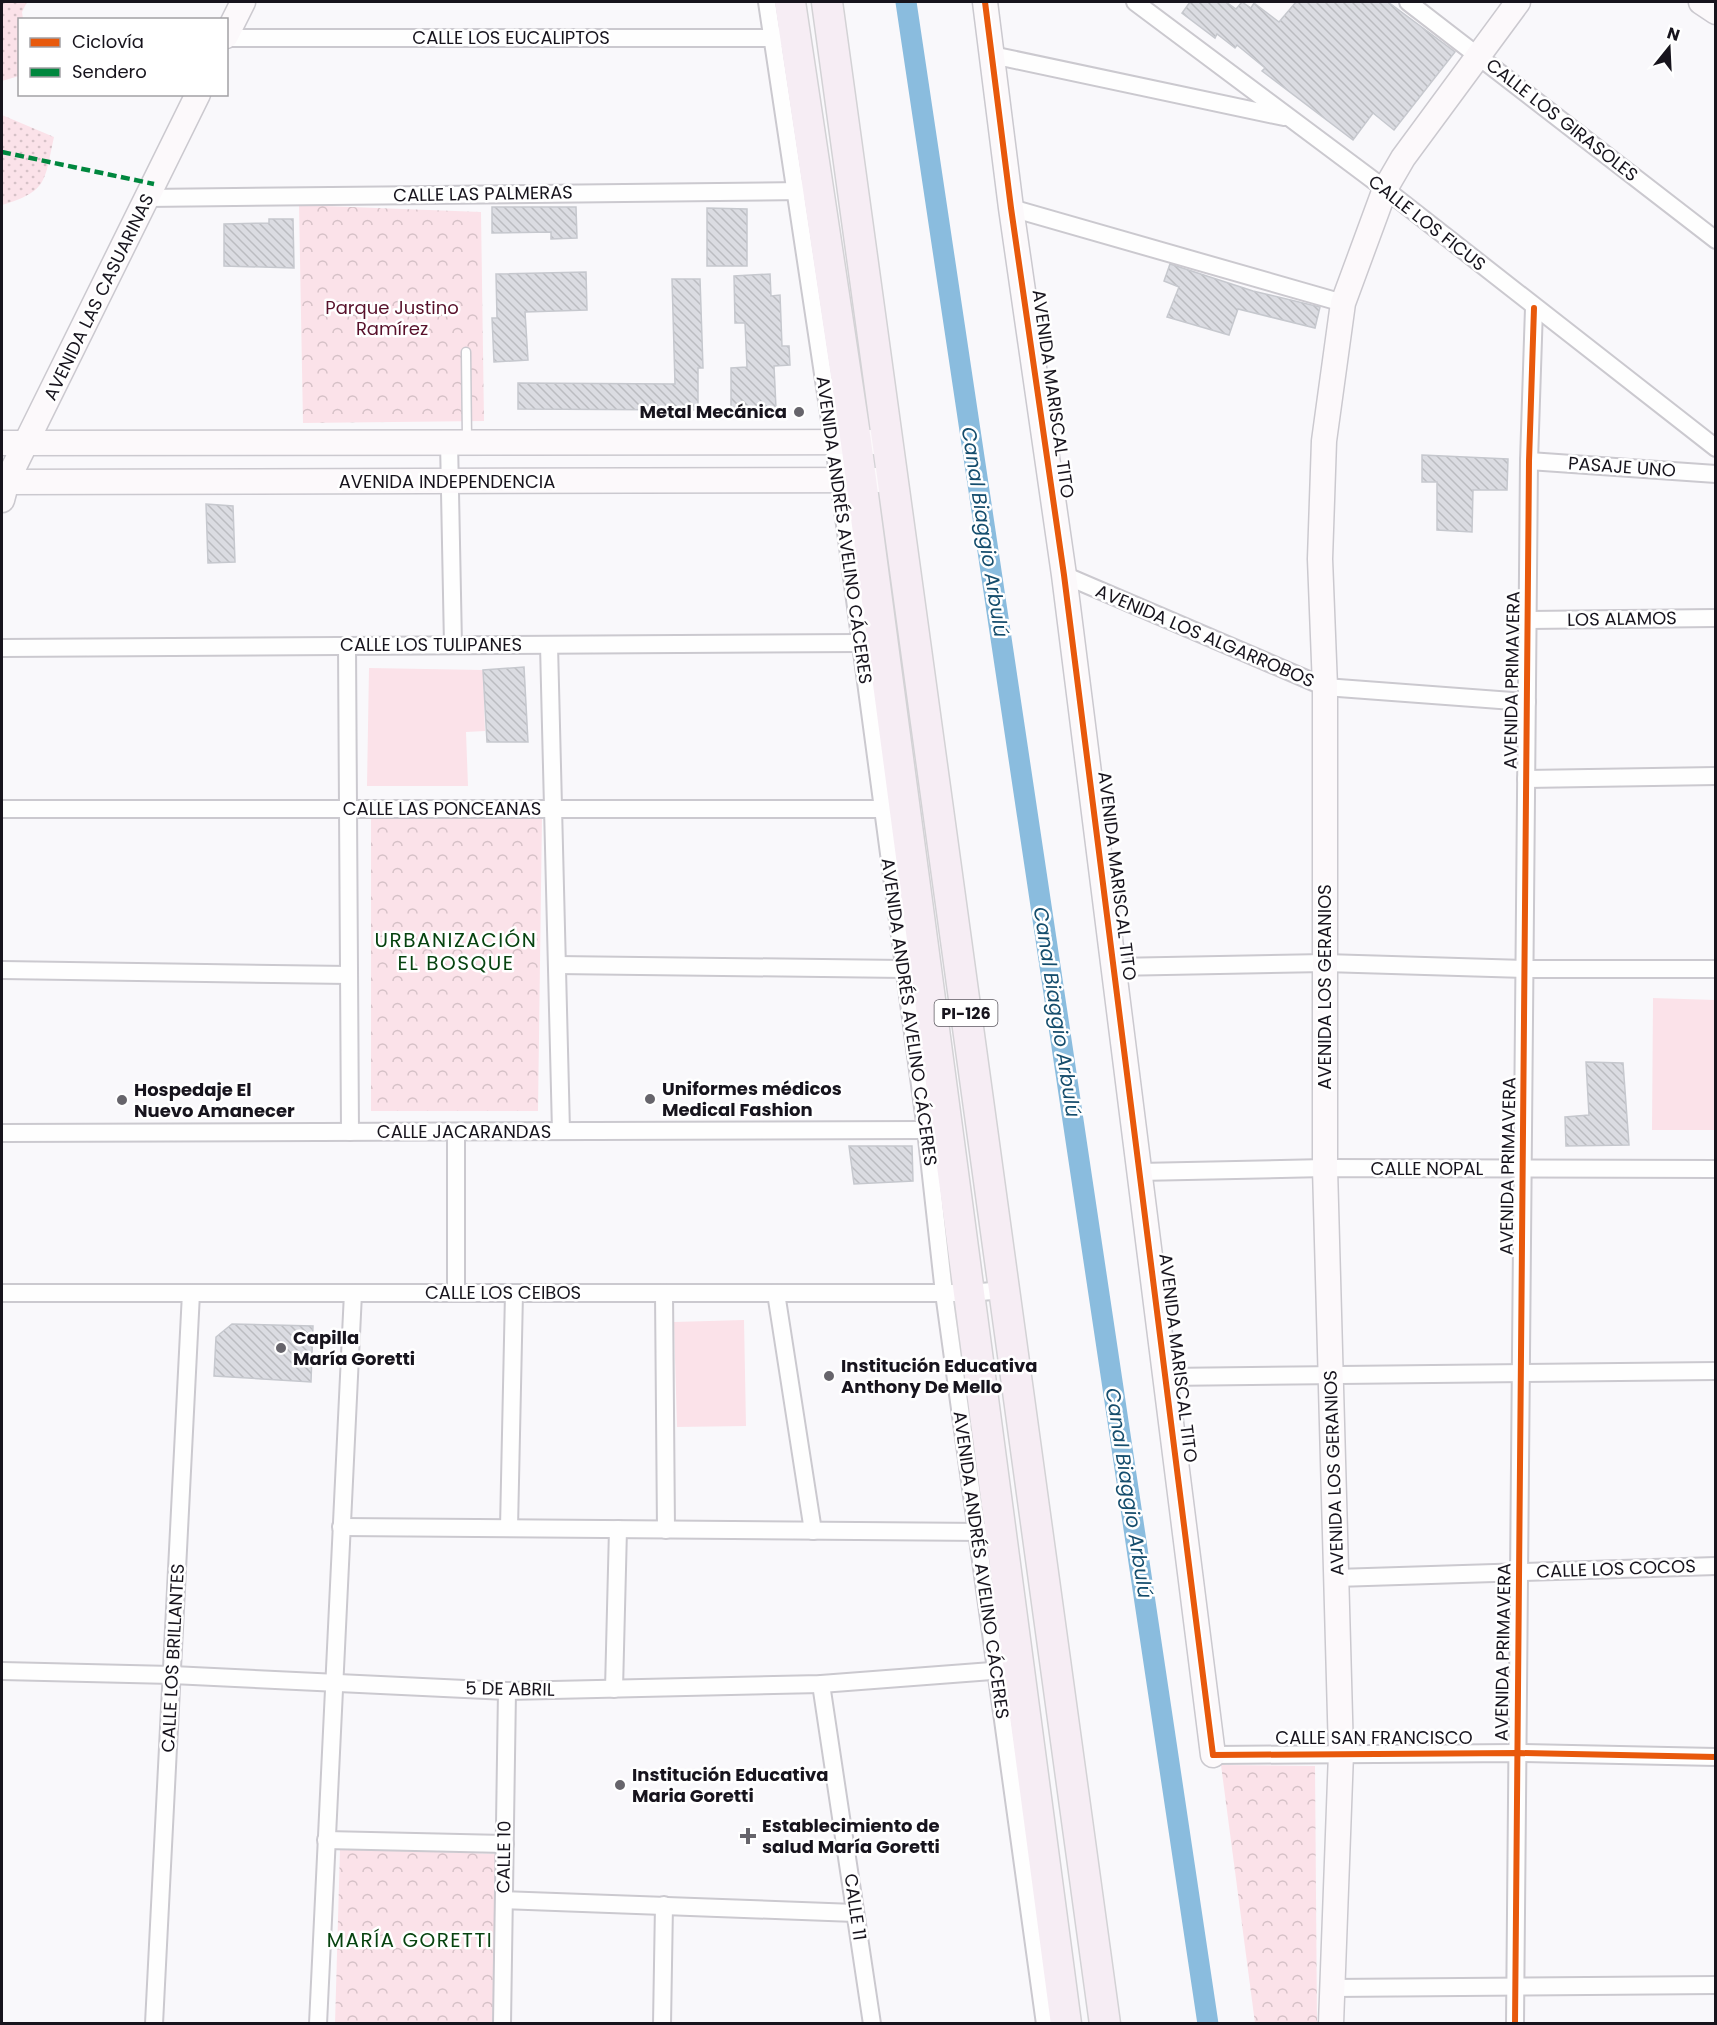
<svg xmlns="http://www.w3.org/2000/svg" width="1717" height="2025" viewBox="0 0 1717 2025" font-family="Poppins,sans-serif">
	<defs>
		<pattern id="grass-dots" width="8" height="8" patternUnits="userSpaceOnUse" patternTransform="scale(1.5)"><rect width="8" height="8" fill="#fbe2e9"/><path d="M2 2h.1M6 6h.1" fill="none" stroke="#d6c1c7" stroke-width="1.8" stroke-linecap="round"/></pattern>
		<pattern id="forest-crowns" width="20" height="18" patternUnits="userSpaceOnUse" patternTransform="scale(1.5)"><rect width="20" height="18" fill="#fbe2e9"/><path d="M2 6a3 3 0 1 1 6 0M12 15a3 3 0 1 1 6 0" fill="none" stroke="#d6c1c7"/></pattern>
		<pattern id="building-back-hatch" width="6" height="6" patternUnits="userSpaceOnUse" patternTransform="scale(1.5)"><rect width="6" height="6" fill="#dbdce2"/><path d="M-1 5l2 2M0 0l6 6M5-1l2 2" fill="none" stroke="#bbbcc1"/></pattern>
	</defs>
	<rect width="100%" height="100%" fill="#f9f8fb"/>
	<!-- grass -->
	<g fill="url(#grass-dots)">
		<polygon points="2,2 27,2 22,12 23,19 20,20 19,76 2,81"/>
		<path d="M 2,115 L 54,137 C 44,182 48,191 2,205 Z"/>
	</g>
	<!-- forest -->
	<g fill="url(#forest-crowns)">
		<polygon points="299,205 481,212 484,421 303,423"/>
		<polygon points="371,811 542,816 538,1111 371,1111"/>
		<polygon points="1221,1765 1315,1766 1317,2023 1255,2023"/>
		<polygon points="340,1849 499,1854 494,2023 335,2024"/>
	</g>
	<!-- pitch -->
	<g fill="#fbe2e9">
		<polygon points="369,668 483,670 485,731 466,732 468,786 367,786"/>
		<polygon points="1653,998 1715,1000 1715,1130 1652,1130"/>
		<polygon points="744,1320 746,1426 677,1427 674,1322"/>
	</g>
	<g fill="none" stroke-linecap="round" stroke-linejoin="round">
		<!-- canal -->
		<polyline stroke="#8abcde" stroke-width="21" points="906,2 1208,2024"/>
	</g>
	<!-- building -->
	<g fill="url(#building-back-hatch)" stroke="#c6c8ce" stroke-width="1.5">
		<polygon points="1190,2 1226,2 1236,9 1242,2 1251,8 1254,3 1279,22 1296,2 1388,2 1455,52 1394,130 1373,113 1353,140 1262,71 1265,68 1237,45 1235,48 1217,34 1215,38 1182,13"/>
		<polygon points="492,207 576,207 577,238 551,239 551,232 492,233"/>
		<polygon points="707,208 747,209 747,266 707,266"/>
		<polygon points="269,219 293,219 294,268 224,266 224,224 269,223"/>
		<polygon points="1170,264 1253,291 1320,307 1315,328 1238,309 1229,335 1167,317 1179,287 1164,281"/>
		<polygon points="586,272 587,310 525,312 528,360 494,362 492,318 497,318 496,274"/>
		<polygon points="770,274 771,296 780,295 782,346 789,346 790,365 774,366 776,408 731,408 731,368 747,367 745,323 735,323 734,276"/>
		<polygon points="672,279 700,279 703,368 698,368 698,410 518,409 518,383 675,384"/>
		<polygon points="1422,455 1508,459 1507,490 1473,490 1472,532 1437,530 1437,482 1422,482"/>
		<polygon points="206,504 233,506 235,562 208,563"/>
		<polygon points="524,667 528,742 487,742 483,670"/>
		<polygon points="1586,1062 1623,1063 1629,1145 1566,1146 1565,1117 1589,1115"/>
		<polygon points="849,1146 912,1146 913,1181 854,1184"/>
		<polygon points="232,1324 313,1326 311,1382 214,1376 216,1337"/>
	</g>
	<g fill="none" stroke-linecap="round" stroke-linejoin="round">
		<defs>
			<polyline id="lane" points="466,352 467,440"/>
			<g id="street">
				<polyline points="767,2 839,480 926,1130 944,1293 1045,2024"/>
				<polyline points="1135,2 1385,189 1716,448"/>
				<polyline points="1408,2 1716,240"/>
				<polyline points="226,38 782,38"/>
				<polyline points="992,55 1284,117"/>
				<polyline points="147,198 803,191"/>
				<polyline points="1011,208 1343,303"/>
				<polyline points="449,441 453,645"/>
				<polyline points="1529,461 1716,474"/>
				<polyline points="1064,575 1325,687 1527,702"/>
				<polyline points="1528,620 1716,618"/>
				<polyline points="549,645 561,1131"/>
				<polyline points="347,646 350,1132"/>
				<polyline points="2,648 860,643"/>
				<polyline points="1526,779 1716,776"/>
				<polyline points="2,809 882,809"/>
				<polyline points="557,965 904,969"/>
				<polyline points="1113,967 1325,963 1525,969 1716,969"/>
				<polyline points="2,970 349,975"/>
				<polyline points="456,1132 456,1293"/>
				<polyline points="2,1133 926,1130"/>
				<polyline points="1139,1172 1325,1168 1716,1169"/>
				<polyline points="2,1293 969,1293 1004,1290"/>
				<polyline points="664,1293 666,1530"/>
				<polyline points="776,1293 813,1531"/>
				<polyline points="1165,1377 1716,1371"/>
				<polyline points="341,1527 985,1532"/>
				<polyline points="509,1528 514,1293"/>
				<polyline points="1336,1578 1716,1566"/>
				<polyline points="2,1671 172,1675 507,1691 821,1684 1005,1670"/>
				<polyline points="821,1684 872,2024"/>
				<polyline points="614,1689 618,1529"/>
				<polyline points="1213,1755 1518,1753 1716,1757"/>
				<polyline points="326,1840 505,1844"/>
				<polyline points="504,1900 855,1913"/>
				<polyline points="1331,1988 1716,1985"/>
				<polyline points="154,2024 191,1293"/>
				<polyline points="318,2024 353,1293"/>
				<polyline points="502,2024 507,1691"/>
				<polyline points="662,2024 664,1905"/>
				<polyline points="1515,2024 1529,461 1534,308"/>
			</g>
			<g id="secondary">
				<polyline points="985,2 1011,208 1064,575 1213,1755"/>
				<polyline points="1701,2 1716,12"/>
				<polyline points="226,36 243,2"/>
				<polyline points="2,443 888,442"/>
				<polyline points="2,482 893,480"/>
				<polyline points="2,500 7,481 198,94"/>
				<polyline points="1331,2024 1341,1753 1325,1168 1325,687 1320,559 1324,441 1343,303 1385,189 1403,158 1518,2"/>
			</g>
			<g id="highway">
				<polyline points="790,2 856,442 1066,2024"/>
				<polyline points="827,2 1105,2024"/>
			</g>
		</defs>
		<!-- lane casing -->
		<use href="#lane" stroke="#cbc9cf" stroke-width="11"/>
		<!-- street casing -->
		<use href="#street" stroke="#cbc9cf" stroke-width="20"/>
		<!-- secondary casing -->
		<use href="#secondary" stroke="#cbc9cf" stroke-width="27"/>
		<!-- highway casing -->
		<use href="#highway" stroke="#d3d2d5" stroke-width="33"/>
		<!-- lane -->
		<use href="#lane" stroke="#fefefe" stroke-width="8"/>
		<!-- street -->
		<use href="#street" stroke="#fefefe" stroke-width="16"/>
		<!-- secondary -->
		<use href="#secondary" stroke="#fcf9fb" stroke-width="24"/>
		<!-- highway -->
		<use href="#highway" stroke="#f6edf4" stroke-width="30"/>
		<!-- quiet -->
		<polyline stroke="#00873e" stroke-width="4.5" stroke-dasharray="9 4.5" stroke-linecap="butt" points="2,152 154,184"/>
		<defs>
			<g id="cycleway">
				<polyline points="985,2 1011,208 1064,575 1213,1755 1518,1753 1716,1757"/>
				<polyline points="1515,2024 1529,461 1534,308"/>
			</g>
		</defs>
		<!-- cycleway casing -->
		<use href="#cycleway" stroke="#fff" stroke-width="10"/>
		<!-- cycleway -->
		<use href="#cycleway" stroke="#e8590c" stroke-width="6"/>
	</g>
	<!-- markers -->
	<g fill="#66646b" stroke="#fff" stroke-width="2">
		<circle cx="799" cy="412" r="6"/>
		<circle cx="650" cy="1099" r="6"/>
		<circle cx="122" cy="1100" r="6"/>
		<circle cx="281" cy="1348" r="6"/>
		<circle cx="829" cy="1376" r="6"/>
		<circle cx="620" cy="1785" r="6"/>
		<path d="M745 1827h6v6h6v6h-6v6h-6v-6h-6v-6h6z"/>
	</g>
	<g text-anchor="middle" stroke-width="5" stroke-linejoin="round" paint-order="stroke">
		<!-- shield labels -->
		<rect fill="#fff" stroke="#5d5a61" stroke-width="1.5" x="934.5" y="1000" width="63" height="26" rx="4.5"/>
		<g font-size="16" font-weight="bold" fill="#17141d">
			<text x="966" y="1019">PI-126</text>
		</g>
		<!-- street labels -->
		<g font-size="18" fill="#17141d" stroke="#fff">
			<text x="511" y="44">CALLE LOS EUCALIPTOS</text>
			<text transform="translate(1562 120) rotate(38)" y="6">CALLE LOS GIRASOLES</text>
			<text transform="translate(483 194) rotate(-1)" y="6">CALLE LAS PALMERAS</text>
			<text transform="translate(1427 223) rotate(38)" y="6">CALLE LOS FICUS</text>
			<text transform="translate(99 297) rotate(-64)" y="6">AVENIDA LAS CASUARINAS</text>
			<text transform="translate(1053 394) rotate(82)" y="6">AVENIDA MARISCAL TITO</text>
			<text transform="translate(1622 467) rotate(4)" y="6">PASAJE UNO</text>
			<text x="447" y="488">AVENIDA INDEPENDENCIA</text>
			<text transform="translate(844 530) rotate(82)" y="6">AVENIDA ANDRÉS AVELINO CÁCERES</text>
			<text transform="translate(1622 619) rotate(-1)" y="6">LOS ALAMOS</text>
			<text transform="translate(1205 636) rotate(23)" y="6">AVENIDA LOS ALGARROBOS</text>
			<text x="431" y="651">CALLE LOS TULIPANES</text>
			<text transform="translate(1512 680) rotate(-89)" y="6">AVENIDA PRIMAVERA</text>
			<text x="442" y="815">CALLE LAS PONCEANAS</text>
			<text transform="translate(1117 876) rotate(83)" y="6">AVENIDA MARISCAL TITO</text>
			<text transform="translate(1325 987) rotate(-90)" y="6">AVENIDA LOS GERANIOS</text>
			<text transform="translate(909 1012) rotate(82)" y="6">AVENIDA ANDRÉS AVELINO CÁCERES</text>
			<text x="464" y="1138">CALLE JACARANDAS</text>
			<text transform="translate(1508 1166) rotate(-89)" y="6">AVENIDA PRIMAVERA</text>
			<text x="1427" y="1175">CALLE NOPAL</text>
			<text x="503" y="1299">CALLE LOS CEIBOS</text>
			<text transform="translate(1178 1358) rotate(83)" y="6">AVENIDA MARISCAL TITO</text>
			<text transform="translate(1334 1473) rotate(-92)" y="6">AVENIDA LOS GERANIOS</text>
			<text transform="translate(981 1565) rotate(82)" y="6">AVENIDA ANDRÉS AVELINO CÁCERES</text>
			<text transform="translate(1616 1569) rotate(-2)" y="6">CALLE LOS COCOS</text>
			<text transform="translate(1503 1652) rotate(-89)" y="6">AVENIDA PRIMAVERA</text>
			<text transform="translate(173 1658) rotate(-87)" y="6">CALLE LOS BRILLANTES</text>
			<text transform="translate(510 1689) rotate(1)" y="6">5 DE ABRIL</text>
			<text x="1374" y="1744">CALLE SAN FRANCISCO</text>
			<text transform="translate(504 1857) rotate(-89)" y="6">CALLE 10</text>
			<text transform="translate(855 1907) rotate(82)" y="6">CALLE 11</text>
		</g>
		<!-- park labels -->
		<g font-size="18" fill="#58112b" stroke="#fff">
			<text x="392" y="314">Parque Justino<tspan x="392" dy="21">Ramírez</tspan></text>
		</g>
		<!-- poi labels -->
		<g font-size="18" font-weight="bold" fill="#17141d" stroke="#fff" text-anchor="start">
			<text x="787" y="418" text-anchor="end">Metal Mecánica</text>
			<text x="662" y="1095">Uniformes médicos<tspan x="662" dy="21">Medical Fashion</tspan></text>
			<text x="134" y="1096">Hospedaje El<tspan x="134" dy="21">Nuevo Amanecer</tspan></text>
			<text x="293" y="1344">Capilla<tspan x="293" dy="21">María Goretti</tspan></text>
			<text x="841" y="1372">Institución Educativa<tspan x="841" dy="21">Anthony De Mello</tspan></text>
			<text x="632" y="1781">Institución Educativa<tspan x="632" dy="21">Maria Goretti</tspan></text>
			<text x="762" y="1832">Establecimiento de<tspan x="762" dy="21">salud María Goretti</tspan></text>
		</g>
		<!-- water labels -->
		<g font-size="20" font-style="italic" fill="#154d6d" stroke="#fff">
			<text transform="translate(985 532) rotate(81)" y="7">Canal Biaggio Arbulú</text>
			<text transform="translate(1057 1012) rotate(81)" y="7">Canal Biaggio Arbulú</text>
			<text transform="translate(1129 1493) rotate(81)" y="7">Canal Biaggio Arbulú</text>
		</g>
		<!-- neighbourhood labels -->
		<g font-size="20" letter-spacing="1.5" fill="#074310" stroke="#fff">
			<text x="456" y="947">URBANIZACIÓN<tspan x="456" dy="23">EL BOSQUE</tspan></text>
			<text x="410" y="1947">MARÍA GORETTI</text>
		</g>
	</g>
	<!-- border -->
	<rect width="1717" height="2025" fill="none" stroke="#17141d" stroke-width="6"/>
	<!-- legend -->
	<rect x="18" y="18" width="210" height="78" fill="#ffffff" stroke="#a2a1a5" stroke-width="1.5"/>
	<rect x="30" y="38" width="30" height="9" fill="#e8590c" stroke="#a2a1a5" stroke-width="1.5"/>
	<text x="72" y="48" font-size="18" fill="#17141d">Ciclovía</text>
	<rect x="30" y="68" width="30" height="9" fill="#00873e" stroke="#a2a1a5" stroke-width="1.5"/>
	<text x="72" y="78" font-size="18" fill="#17141d">Sendero</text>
	<!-- north arrow -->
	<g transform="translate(1669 48) rotate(18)" stroke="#ffffff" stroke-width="4.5" paint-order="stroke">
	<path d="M0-4.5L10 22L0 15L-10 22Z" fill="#17141d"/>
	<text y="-9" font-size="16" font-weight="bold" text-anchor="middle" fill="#17141d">N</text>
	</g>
</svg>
